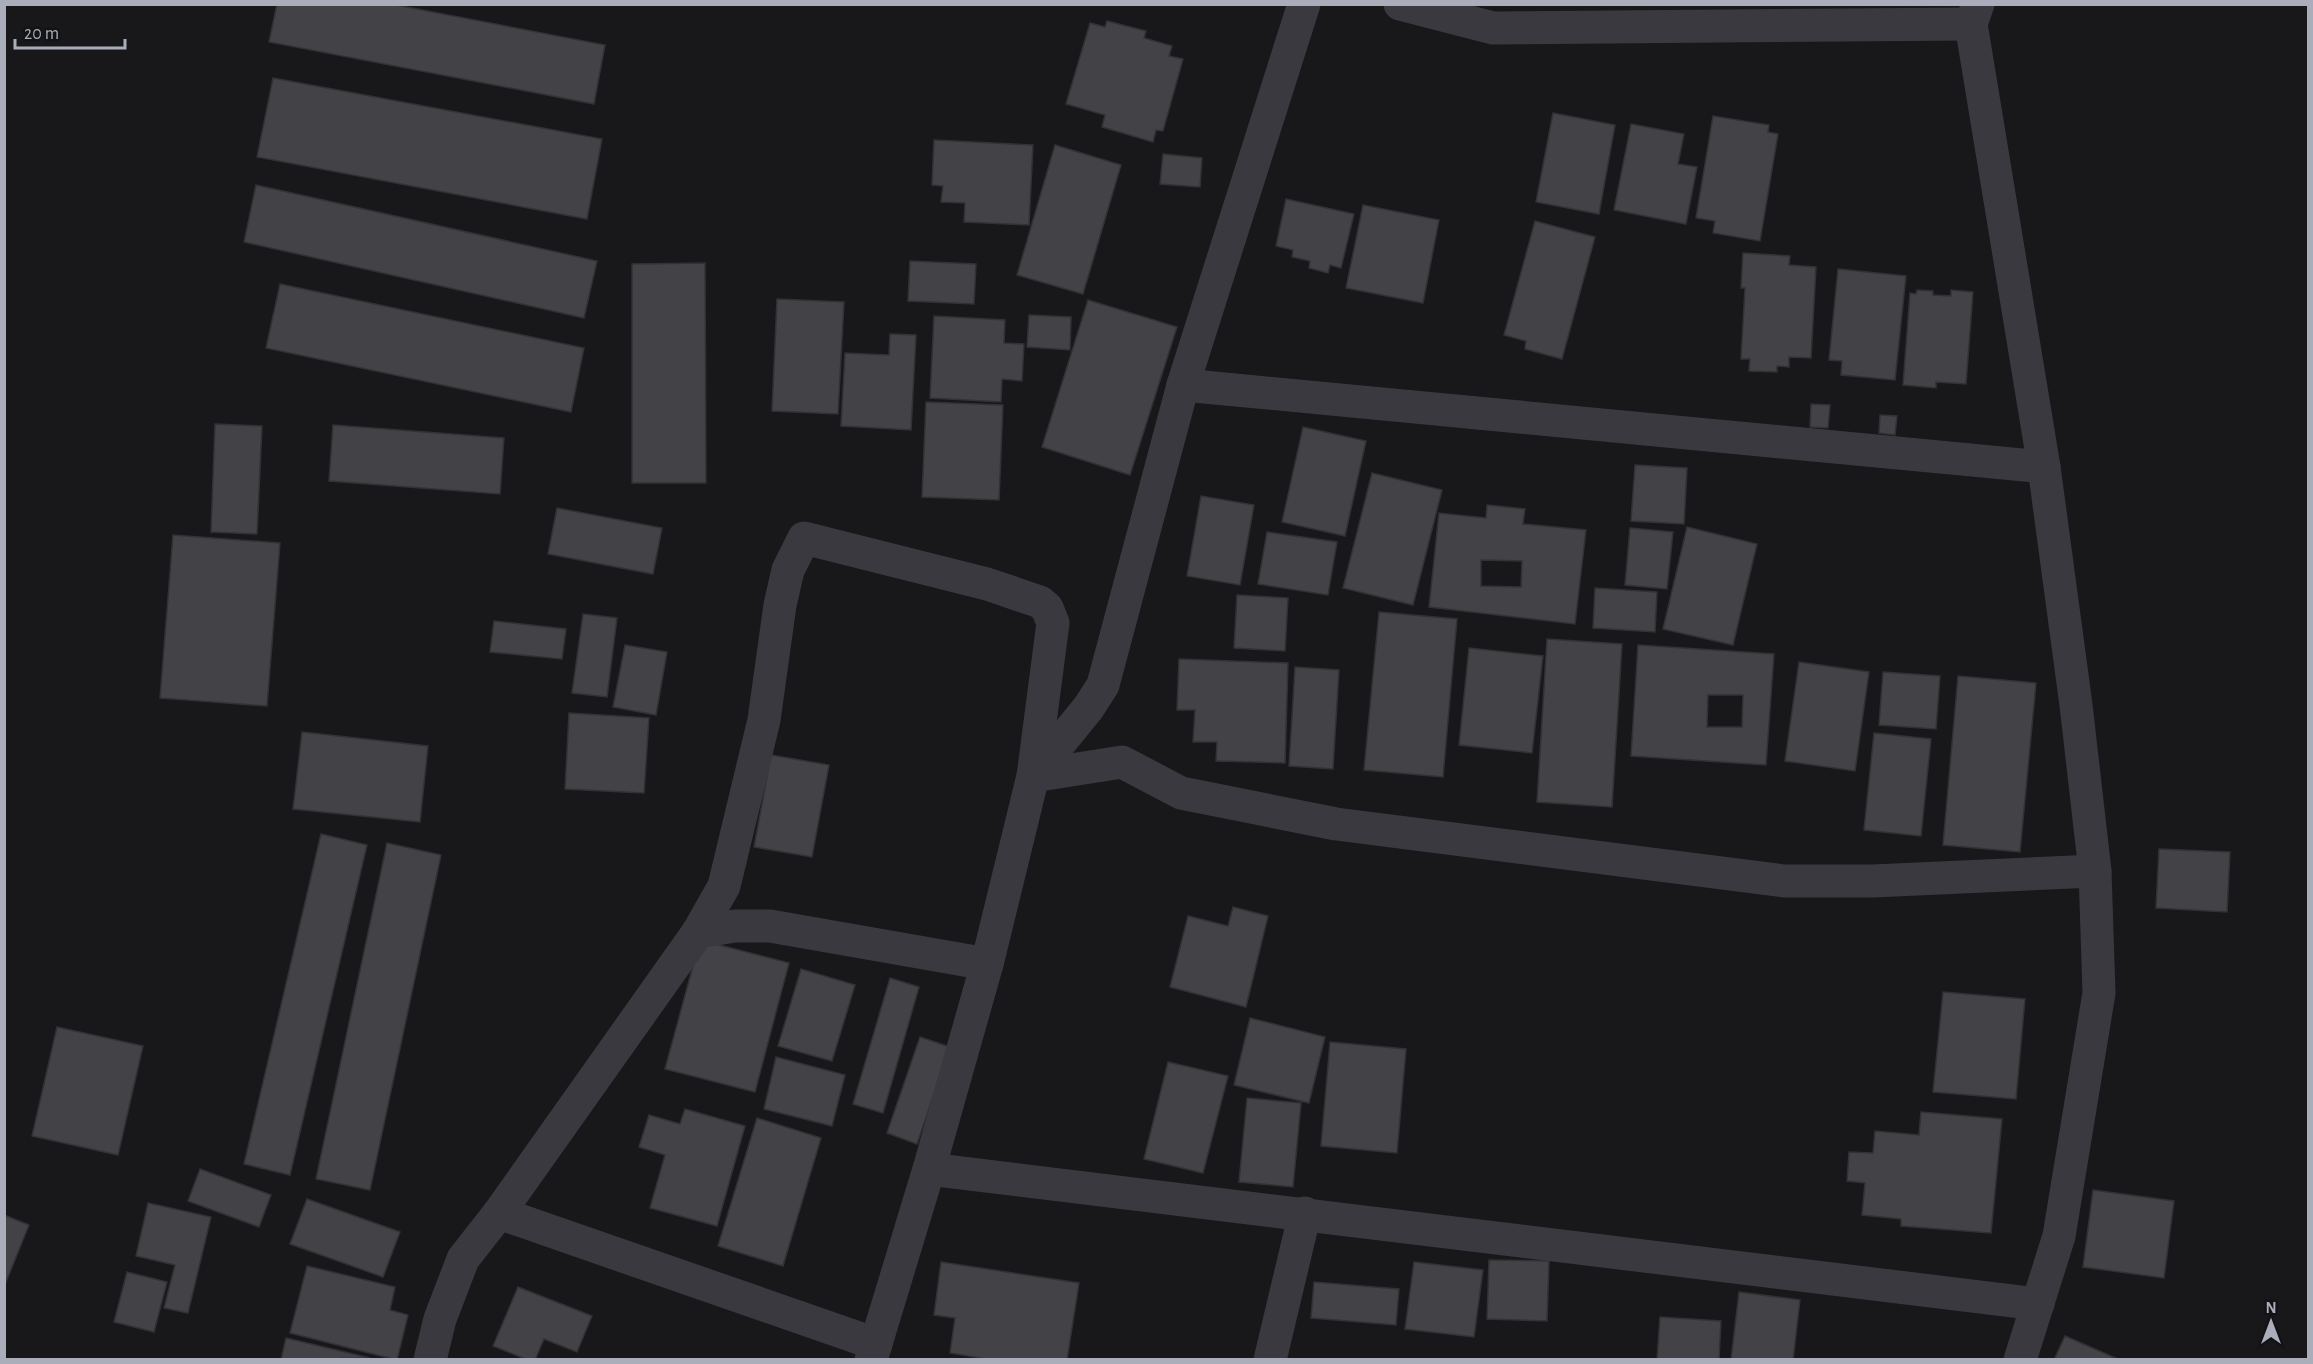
<svg xmlns="http://www.w3.org/2000/svg" width="2313" height="1364" viewBox="0 0 2313 1364" font-family="'Alegreya Sans',sans-serif">
	<rect width="100%" height="100%" fill="#18181a"/>
	<!-- building -->
	<g fill="#424247" stroke="#323236" stroke-width="1.5" fill-rule="evenodd">
		<polygon points="277,4 391,4 605,45 594,104 269,42"/>
		<polygon points="1107,21 1146,31 1144,38 1172,46 1169,56 1183,59 1163,131 1156,130 1153,142 1102,127 1105,115 1066,104 1090,23 1105,27"/>
		<polygon points="273,78 602,139 587,219 257,157"/>
		<polygon points="1553,113 1615,125 1599,214 1536,202"/>
		<polygon points="1713,116 1769,125 1768,132 1778,134 1760,241 1713,233 1715,221 1696,218"/>
		<polygon points="1631,124 1684,134 1678,164 1697,167 1686,224 1614,210"/>
		<polygon points="934,140 1033,145 1029,225 964,222 965,203 941,202 943,186 932,185"/>
		<polygon points="1055,145 1121,165 1083,294 1017,275"/>
		<polygon points="1163,154 1202,158 1200,187 1160,184"/>
		<polygon points="256,185 597,261 584,318 244,242"/>
		<polygon points="1286,199 1354,214 1341,268 1330,265 1328,273 1309,268 1310,261 1292,257 1293,250 1276,246"/>
		<polygon points="1363,205 1439,220 1423,303 1346,288"/>
		<polygon points="1535,221 1595,237 1562,359 1525,349 1526,341 1504,335"/>
		<polygon points="1743,253 1790,256 1789,265 1816,267 1811,358 1789,357 1789,367 1777,366 1777,372 1749,371 1750,359 1741,359 1745,288 1741,288"/>
		<polygon points="910,261 976,264 974,304 908,301"/>
		<polygon points="705,263 706,483 632,483 632,264"/>
		<polygon points="1838,269 1906,276 1895,380 1841,375 1842,361 1829,360"/>
		<polygon points="280,284 584,348 571,412 266,348"/>
		<polygon points="1917,290 1933,291 1933,295 1951,296 1951,290 1973,292 1966,384 1936,382 1936,388 1903,385 1910,293 1916,294"/>
		<polygon points="777,299 844,302 838,414 772,411"/>
		<polygon points="1088,300 1177,327 1130,475 1042,447"/>
		<polygon points="1029,315 1071,317 1070,350 1027,347"/>
		<polygon points="934,316 1005,320 1004,343 1024,344 1022,381 1002,379 1001,402 930,398"/>
		<polygon points="890,334 916,335 911,430 841,426 845,353 889,355"/>
		<polygon points="926,402 1003,405 999,500 922,497"/>
		<polygon points="1811,404 1830,405 1828,428 1810,427"/>
		<polygon points="1880,415 1897,416 1895,435 1879,433"/>
		<polygon points="215,424 262,426 257,534 211,532"/>
		<polygon points="333,425 504,438 500,494 329,481"/>
		<polygon points="1303,427 1366,441 1345,536 1282,522"/>
		<polygon points="1635,465 1687,468 1684,524 1631,521"/>
		<polygon points="1372,473 1442,490 1413,605 1343,588"/>
		<polygon points="1201,496 1254,505 1240,585 1187,576"/>
		<path d="M 1487,505 L 1525,509 L 1523,524 L 1586,530 L 1575,624 L 1429,607 L 1439,513 L 1486,518 ZM 1481,560 L 1522,561 L 1521,587 L 1481,586 Z"/>
		<polygon points="557,508 662,528 653,574 548,554"/>
		<polygon points="1687,527 1757,544 1733,645 1663,629"/>
		<polygon points="1630,528 1673,532 1667,589 1625,585"/>
		<polygon points="1267,532 1337,542 1328,595 1258,584"/>
		<polygon points="173,535 280,543 267,706 160,698"/>
		<polygon points="1595,588 1657,592 1655,632 1593,628"/>
		<polygon points="1237,595 1288,598 1285,651 1234,648"/>
		<polygon points="1379,612 1457,619 1443,777 1364,770"/>
		<polygon points="583,614 617,618 607,697 572,693"/>
		<polygon points="494,621 566,629 562,659 490,652"/>
		<polygon points="1547,639 1622,644 1612,807 1537,802"/>
		<polygon points="625,645 667,652 656,715 613,707"/>
		<path d="M 1638,645 L 1774,654 L 1766,765 L 1631,756 ZM 1708,695 L 1743,695 L 1742,727 L 1707,727 Z"/>
		<polygon points="1469,648 1543,656 1532,753 1459,745"/>
		<polygon points="1179,659 1288,663 1285,763 1216,761 1217,742 1193,742 1195,710 1177,710"/>
		<polygon points="1799,662 1869,672 1855,771 1785,761"/>
		<polygon points="1295,667 1339,670 1333,769 1289,766"/>
		<polygon points="1883,672 1940,676 1936,729 1879,725"/>
		<polygon points="1958,676 2036,683 2020,852 1943,845"/>
		<polygon points="569,713 649,718 644,793 565,789"/>
		<polygon points="302,732 428,746 420,822 293,809"/>
		<polygon points="1874,733 1931,739 1921,836 1864,830"/>
		<polygon points="771,755 829,765 812,857 754,847"/>
		<polygon points="321,834 367,845 290,1175 244,1164"/>
		<polygon points="387,843 441,855 370,1190 316,1179"/>
		<polygon points="2159,849 2230,852 2227,912 2156,908"/>
		<polygon points="1233,907 1268,916 1246,1007 1170,987 1188,916 1228,926"/>
		<polygon points="700,940 789,963 755,1092 665,1069"/>
		<polygon points="801,969 855,985 832,1061 778,1046"/>
		<polygon points="890,978 919,987 883,1113 853,1104"/>
		<polygon points="1943,992 2025,999 2016,1099 1933,1092"/>
		<polygon points="1250,1018 1325,1037 1309,1103 1234,1085"/>
		<polygon points="57,1027 143,1046 118,1155 32,1136"/>
		<polygon points="920,1037 950,1047 917,1144 887,1133"/>
		<polygon points="1330,1042 1406,1049 1397,1153 1321,1146"/>
		<polygon points="776,1057 845,1075 832,1126 764,1109"/>
		<polygon points="1168,1062 1228,1076 1203,1173 1144,1159"/>
		<polygon points="1247,1098 1301,1103 1293,1187 1239,1182"/>
		<polygon points="685,1109 745,1126 717,1226 650,1208 665,1155 639,1147 649,1115 680,1124"/>
		<polygon points="1921,1112 2002,1119 1991,1233 1901,1226 1901,1219 1862,1215 1865,1183 1847,1181 1849,1152 1873,1153 1875,1131 1919,1135"/>
		<polygon points="757,1118 821,1138 783,1266 718,1246"/>
		<polygon points="200,1169 271,1195 259,1227 188,1201"/>
		<polygon points="2093,1190 2174,1201 2164,1278 2083,1267"/>
		<polygon points="307,1199 400,1232 383,1277 290,1244"/>
		<polygon points="148,1203 211,1217 188,1313 164,1308 175,1265 136,1256"/>
		<polygon points="4,1215 29,1225 4,1287"/>
		<polygon points="1489,1260 1549,1261 1547,1321 1487,1319"/>
		<polygon points="941,1262 1079,1283 1067,1360 992,1360 950,1353 955,1318 934,1315"/>
		<polygon points="1414,1262 1483,1270 1474,1337 1405,1329"/>
		<polygon points="307,1266 395,1287 390,1310 408,1315 397,1360 290,1333"/>
		<polygon points="127,1272 167,1282 154,1332 114,1322"/>
		<polygon points="1314,1282 1399,1289 1396,1325 1311,1318"/>
		<polygon points="518,1287 592,1316 577,1352 544,1339 535,1360 528,1360 493,1346"/>
		<polygon points="1739,1292 1800,1300 1793,1360 1731,1360"/>
		<polygon points="1660,1317 1721,1321 1719,1360 1657,1360"/>
		<polygon points="2065,1336 2120,1360 2054,1360"/>
		<polygon points="286,1338 370,1358 281,1360"/>
	</g>
	<g fill="none" stroke-linecap="round" stroke-linejoin="round">
		<!-- minor -->
		<g stroke="#39393f" stroke-width="33">
			<polyline points="1400,4 1493,28 1971,24"/>
			<polyline points="1978,4 1971,24 2044,467 2076,705 2095,871 2099,993 2059,1236 2020,1360"/>
			<polyline points="1183,385 2044,467"/>
			<polyline points="698,932 724,886 764,720 780,605 788,570 804,538 987,584 1040,602 1047,608 1053,623 1033,776 1122,762 1181,793 1336,824 1784,881 1873,881 2095,871"/>
			<polyline points="929,1169 2038,1304"/>
			<polyline points="499,1213 876,1344"/>
			<polyline points="430,1360 440,1319 463,1259 499,1213 698,932 735,926 770,926 987,964"/>
			<polyline points="871,1360 929,1169 987,964 1033,776 1089,707 1103,685 1183,385 1304,4"/>
			<polyline points="1270,1360 1305,1213"/>
		</g>
	</g>
	<!-- border -->
	<rect width="2313" height="1364" fill="none" stroke="#aaadba" stroke-width="12"/>
	<!-- north arrow -->
	<g transform="translate(2271 1322)" stroke="#131315" stroke-width="4.5" paint-order="stroke">
	<path d="M0-4.5L10 22L0 15L-10 22Z" fill="#aaadba"/>
	<text y="-9" font-size="16" font-weight="bold" text-anchor="middle" fill="#aaadba">N</text>
	</g>
	<!-- scale -->
	<path d="M15 39v9h110v-9" fill="none" stroke="#aaadba" stroke-width="3"/>
	<text x="24" y="39" font-size="18" fill="#aaadba" stroke="#131315" stroke-width="4.5" paint-order="stroke">20 m</text>
</svg>
